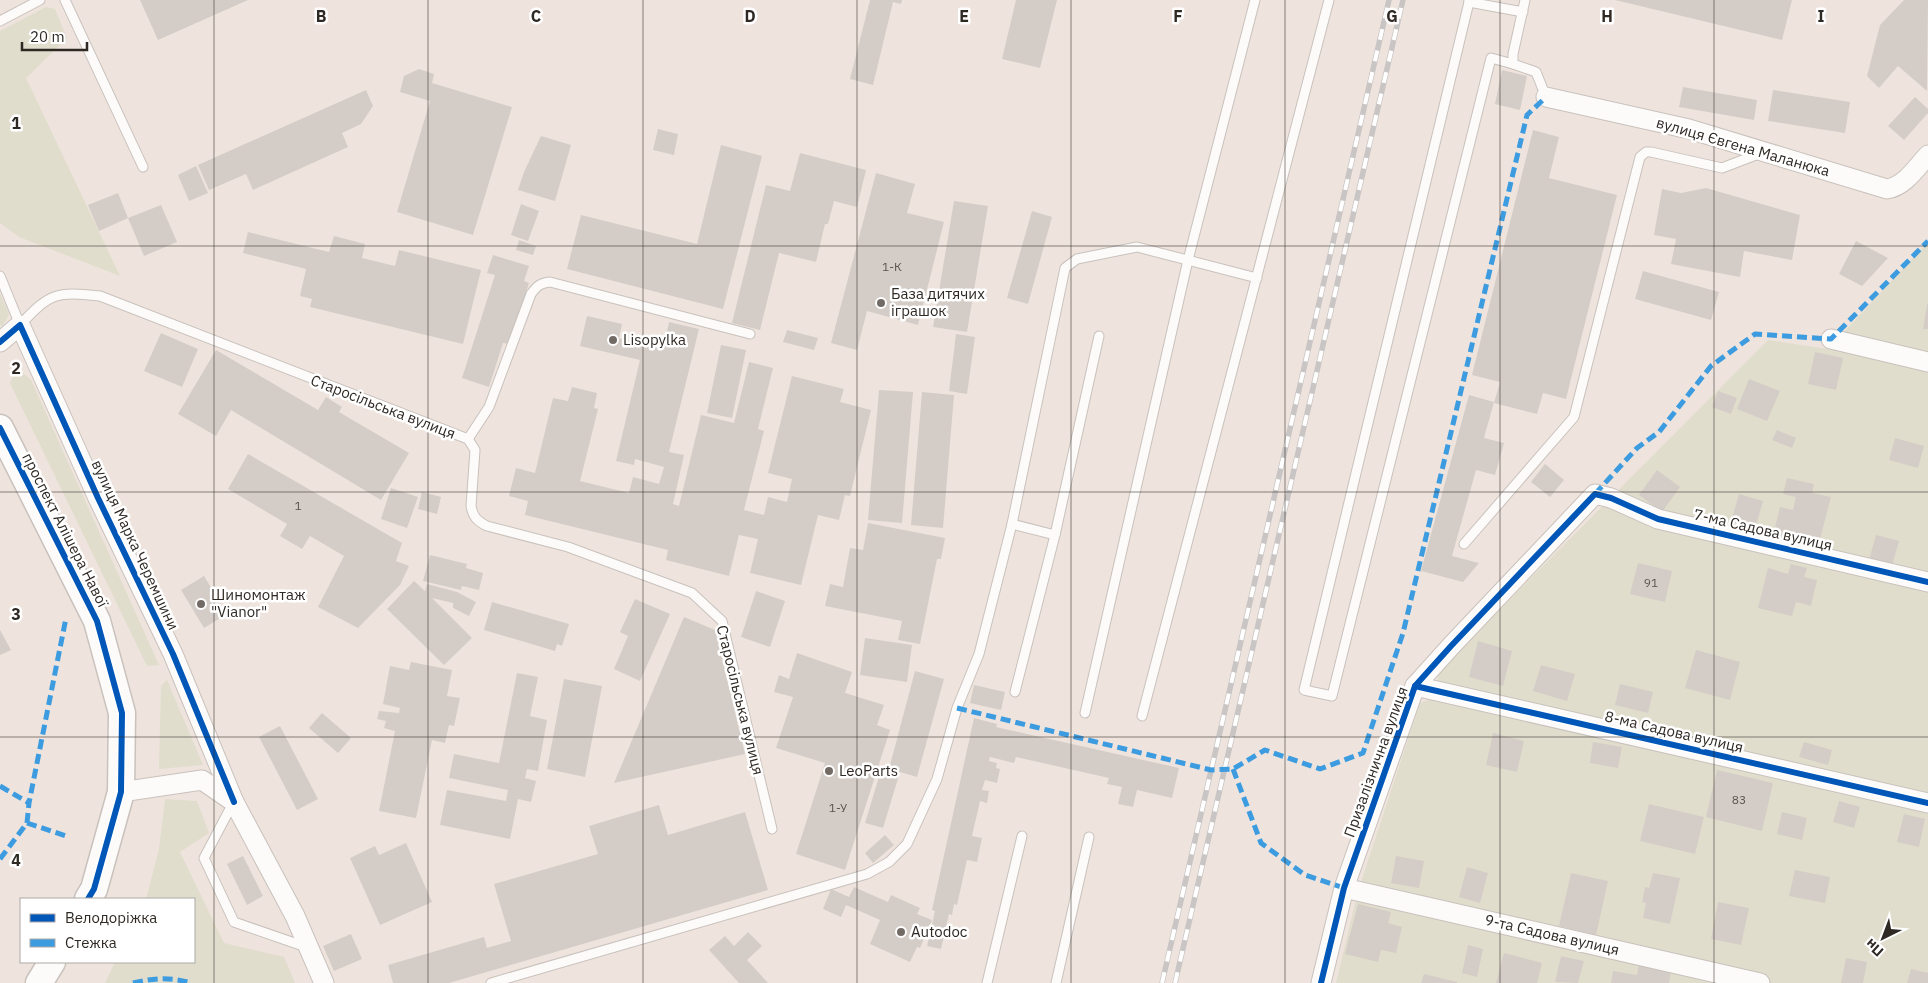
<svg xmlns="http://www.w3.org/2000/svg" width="1928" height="983" viewBox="0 0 1928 983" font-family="'IBM Plex Sans',sans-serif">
	<rect width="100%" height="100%" fill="#eee4dd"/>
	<!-- green -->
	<g fill="#e0ddcc">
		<polygon points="46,7 55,9 67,38 26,78 120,276 19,237 0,223 0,31"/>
		<polygon points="1928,242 1928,983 1336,983 1358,891 1420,703 1431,699 1441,668 1768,340 1828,349"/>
		<polygon points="0,293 9,314 3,326 0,325"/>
		<polygon points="22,372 31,380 159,665 147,666 10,383 14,374"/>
		<polygon points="167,680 203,765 159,769 161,686"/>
		<polygon points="165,799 197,801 209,833 180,852 224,943 284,957 295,983 105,983 115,962 194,962 194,899 146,899 159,849"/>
	</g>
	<!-- building -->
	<g fill="#d4cdc7">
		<polygon points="140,0 248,0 158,40"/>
		<polygon points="870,0 902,0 901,4 893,2 873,85 850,79"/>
		<polygon points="1016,0 1057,0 1040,68 1002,59"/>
		<polygon points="1615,0 1792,0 1782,40"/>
		<polygon points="1904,0 1928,0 1927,91 1898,66 1879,88 1867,76 1880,25"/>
		<polygon points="419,69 434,74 432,83 512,107 473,235 397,212 430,101 400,92 404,76"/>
		<polygon points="1502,70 1527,76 1520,110 1495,104"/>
		<polygon points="1683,87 1757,100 1754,120 1679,107"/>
		<polygon points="366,90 373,106 361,124 342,133 348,147 253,190 246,174 209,190 198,165"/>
		<polygon points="1773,90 1850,102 1845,133 1768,121"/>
		<polygon points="1915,97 1928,109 1928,113 1904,140 1888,126"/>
		<polygon points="658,129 678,134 674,155 653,150"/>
		<polygon points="1533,130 1559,137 1549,178 1617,195 1566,399 1543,393 1537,414 1494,403 1500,382 1472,375"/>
		<polygon points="541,136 571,145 555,201 518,190 524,172"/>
		<polygon points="721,145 762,156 723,309 567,269 581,215 697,244"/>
		<polygon points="800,153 866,170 857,207 834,201 828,224 825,224 816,262 779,253 760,330 732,323 766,185 790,191"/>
		<polygon points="196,166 208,193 189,201 178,175"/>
		<polygon points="876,173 915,184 907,213 944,222 918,325 867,311 857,350 831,343"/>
		<polygon points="1706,188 1800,215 1792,260 1744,251 1740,277 1671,264 1676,239 1654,235 1662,189 1681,193"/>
		<polygon points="118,193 128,218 99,231 88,205"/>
		<polygon points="954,201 988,206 967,332 933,327"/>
		<polygon points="521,204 539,211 528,241 511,235"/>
		<polygon points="161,205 177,242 144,256 128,218"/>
		<polygon points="1032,211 1052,217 1028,304 1007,298"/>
		<polygon points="248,232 329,252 334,236 365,244 362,258 395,266 399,250 481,270 463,344 310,307 312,299 300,296 306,269 243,253"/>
		<polygon points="519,240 536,246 533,255 516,250"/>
		<polygon points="1856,241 1888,258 1862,286 1839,274"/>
		<polygon points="493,255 529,266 524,281 529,283 509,344 503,343 489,387 462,378 495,275 487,273"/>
		<polygon points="1643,271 1719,292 1711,320 1635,299"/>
		<polygon points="1927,304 1928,304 1928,329 1923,329"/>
		<polygon points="587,316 622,324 619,338 663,349 669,322 699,329 669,452 684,455 673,504 679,506 701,415 734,423 749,362 773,368 758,429 764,431 744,510 764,515 768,497 787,502 792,479 768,473 792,376 844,389 840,402 871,410 850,496 845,495 839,520 818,515 801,585 750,573 758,539 739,535 729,576 666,560 668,550 525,515 528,501 509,496 516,468 535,473 553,398 568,401 572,387 597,393 594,408 598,409 580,481 629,493 633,477 659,484 664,467 635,459 634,465 616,461 640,360 580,346"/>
		<polygon points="787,330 818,338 814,350 783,342"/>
		<polygon points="161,333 198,349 182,387 144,371"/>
		<polygon points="956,334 975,337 967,394 949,391"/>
		<polygon points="721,345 746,350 732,418 707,413"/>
		<polygon points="216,350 318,410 326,397 342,407 339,412 409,453 381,500 231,410 216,436 178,414"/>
		<polygon points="1815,352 1843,358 1836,390 1808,384"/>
		<polygon points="1749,379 1780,391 1767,421 1737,409"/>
		<polygon points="879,390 913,392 902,523 868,520"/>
		<polygon points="1718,391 1737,398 1731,414 1712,407"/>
		<polygon points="922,392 954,395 943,528 911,525"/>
		<polygon points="1469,395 1494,402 1484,438 1504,443 1495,475 1476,470 1452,556 1479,563 1463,582 1421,571"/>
		<polygon points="1777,430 1796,438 1792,448 1772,440"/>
		<polygon points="1895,438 1924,446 1918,468 1889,460"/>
		<polygon points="248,454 402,543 396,561 409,566 400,585 358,628 318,607 344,556 310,536 302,549 280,536 287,524 228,489"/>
		<polygon points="1545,464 1564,480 1550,497 1531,482"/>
		<polygon points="1657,470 1680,487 1662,512 1639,495"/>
		<polygon points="1787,478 1814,484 1812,493 1831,497 1820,539 1803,535 1800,546 1772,539 1780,507 1793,510 1796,497 1783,494"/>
		<polygon points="391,488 418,497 407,528 381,519"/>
		<polygon points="422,492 441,497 437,514 418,509"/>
		<polygon points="1739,494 1763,501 1755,529 1731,522"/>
		<polygon points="868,523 945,538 941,559 937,559 920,644 898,640 902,621 825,606 830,584 843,587 850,548 863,550"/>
		<polygon points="1876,535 1899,541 1892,566 1869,560"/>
		<polygon points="430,555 467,564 466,568 483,573 479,590 462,586 461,590 423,581"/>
		<polygon points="1638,563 1672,571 1665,602 1630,594"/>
		<polygon points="1791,564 1807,568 1804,577 1817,580 1811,606 1796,602 1792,616 1758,608 1768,568 1788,574"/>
		<polygon points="204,576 227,614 204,628 181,590"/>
		<polygon points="414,581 425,591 427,584 457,592 476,602 469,616 453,608 453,603 432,598 472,638 444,665 387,609"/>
		<polygon points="756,591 785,601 770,647 741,637"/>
		<polygon points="635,599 670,614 640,681 614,669 628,636 620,632"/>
		<polygon points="492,602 569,624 562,646 557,644 555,651 484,630"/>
		<polygon points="684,617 715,630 745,754 614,783"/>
		<polygon points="0,630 11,650 0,655"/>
		<polygon points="865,638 912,645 907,682 860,675"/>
		<polygon points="1478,641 1512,651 1503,686 1469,677"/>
		<polygon points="1696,650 1740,662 1730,700 1685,688"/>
		<polygon points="797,653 852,672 845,693 884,705 877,725 890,730 845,870 796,854 825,763 776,748 793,697 774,692 779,675 789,679"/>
		<polygon points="411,662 452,670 447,696 460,698 454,726 449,725 445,743 432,740 416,818 379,811 395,731 384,728 386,721 377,719 379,711 399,713 400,708 383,704 390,666 409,670"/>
		<polygon points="1541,665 1575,674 1567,701 1533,691"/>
		<polygon points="915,671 944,679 917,777 900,772 883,828 865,823 882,767 889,769"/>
		<polygon points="517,673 538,677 530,716 547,720 538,771 527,769 525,778 536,781 531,802 518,799 510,839 440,825 447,790 506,801 508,790 449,778 454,754 499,763"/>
		<polygon points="564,679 602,686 585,777 547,769"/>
		<polygon points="1620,684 1653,692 1648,713 1615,705"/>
		<polygon points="974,685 1005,692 1001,710 970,703"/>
		<polygon points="322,713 351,738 338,753 309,728"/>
		<polygon points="974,718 997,724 996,727 1179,768 1172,798 1137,790 1133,807 1118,804 1122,787 1107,784 1109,778 1016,757 1014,763 990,757 989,761 997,763 996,768 1000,769 997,783 985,780 982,790 989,791 987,803 980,801 972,836 982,838 977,862 967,860 957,905 954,904 952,915 949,914 941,949 927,946 935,911 932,910"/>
		<polygon points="280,726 318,799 297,810 259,737"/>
		<polygon points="1493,733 1524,741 1517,772 1486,765"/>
		<polygon points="1593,742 1622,747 1618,768 1590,763"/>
		<polygon points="1804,742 1832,750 1828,765 1799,757"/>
		<polygon points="1717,770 1773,783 1762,831 1706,817"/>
		<polygon points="1839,801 1860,807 1854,828 1833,822"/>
		<polygon points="1649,804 1704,817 1695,854 1640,841"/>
		<polygon points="659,805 668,835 745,812 768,890 449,983 393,983 388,965 484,937 487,948 511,941 494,884 598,854 589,826"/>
		<polygon points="1782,812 1807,818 1802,840 1777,834"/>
		<polygon points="1904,814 1925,819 1919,847 1897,842"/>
		<polygon points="885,835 894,845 873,863 865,853"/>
		<polygon points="406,843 432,902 380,925 350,858 375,846 379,855"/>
		<polygon points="243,856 263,896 247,905 227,864"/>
		<polygon points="1396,856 1424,861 1419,888 1391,883"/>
		<polygon points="1467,867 1488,873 1480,903 1459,897"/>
		<polygon points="1795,870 1830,877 1825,903 1789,896"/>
		<polygon points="1571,873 1608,881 1596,935 1559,926"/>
		<polygon points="1653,873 1680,878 1670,924 1643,918 1646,903 1642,902 1645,887 1649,888"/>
		<polygon points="854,887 888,902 891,895 920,908 917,914 932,920 920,948 917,947 910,962 870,944 880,920 846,905 841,917 823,909 831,889 849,897"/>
		<polygon points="1718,902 1749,908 1741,945 1711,939"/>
		<polygon points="1358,904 1391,912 1388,923 1402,927 1396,953 1381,950 1378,962 1345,954"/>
		<polygon points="748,932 762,946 747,960 768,983 739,983 709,950 725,936 734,946"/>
		<polygon points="351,934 362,959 334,971 323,946"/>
		<polygon points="1468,945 1483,949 1477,977 1462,973"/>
		<polygon points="1504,953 1542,963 1537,983 1496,983"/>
		<polygon points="1561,956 1584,961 1578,983 1555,982"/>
		<polygon points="1846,958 1867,962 1863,983 1841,983"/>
		<polygon points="1639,964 1671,971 1669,983 1611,983 1613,971 1637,975"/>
		<polygon points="1911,969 1928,973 1928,983 1907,983"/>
		<polygon points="1424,974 1457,982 1457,983 1421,983"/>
	</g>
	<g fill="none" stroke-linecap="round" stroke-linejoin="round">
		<defs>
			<g id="lane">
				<polyline points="65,0 143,167"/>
				<polyline points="1469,0 1469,2 1523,12"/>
				<polyline points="1525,0 1513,54 1513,64 1536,72 1546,97"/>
				<polyline points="1469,2 1304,690 1332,696 1491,58 1513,64"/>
				<polyline points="0,21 40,0"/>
				<path d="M 0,276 L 20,325 C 50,293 56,291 100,296 L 468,439 L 475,450 L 471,506 C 473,517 477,521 487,526 L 568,547 L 692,593 L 722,621 L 772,829"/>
				<path d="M 468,439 L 489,407 L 531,294 C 537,286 540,283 550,282 L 750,334"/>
				<polyline points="1012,524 1055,535"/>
				<polyline points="1464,544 1574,417 1640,157 1646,152 1651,152 1722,168 1761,153"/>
				<polyline points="1015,692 1055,535 1099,336"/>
				<polyline points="1085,713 1188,260 1255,0"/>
				<polyline points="1142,716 1329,0"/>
				<polyline points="233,803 204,858 234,922 306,947"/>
				<polyline points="491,983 867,874 889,862 907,844 937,779 957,708 979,654 1012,524 1065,268 1077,259 1137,247 1257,278"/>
				<polyline points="987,983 1022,836"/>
				<polyline points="1056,983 1089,837"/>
			</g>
			<g id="street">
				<path d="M 1546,97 L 1689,129 L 1887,189 C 1905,186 1916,168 1928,155"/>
				<polyline points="1831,339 1928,362"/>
				<polyline points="0,342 20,325 98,498 173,654 234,802"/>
				<polyline points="1415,686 1928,803"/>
				<polyline points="121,792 202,780 234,802 295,916 324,983"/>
				<polyline points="1344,888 1760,983"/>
				<polyline points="1321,983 1344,888 1415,686 1451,646 1595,494 1611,498 1658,519 1928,582"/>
			</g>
			<g id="secondary">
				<polyline points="0,428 97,621 122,713 121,792 94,889 88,899"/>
				<polyline points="39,983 52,962"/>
			</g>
		</defs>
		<!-- lane casing -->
		<use href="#lane" stroke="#c9c1bc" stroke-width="11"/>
		<!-- street casing -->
		<use href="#street" stroke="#c9c1bc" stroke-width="21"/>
		<!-- secondary casing -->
		<use href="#secondary" stroke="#c9c1bc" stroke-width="29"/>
		<!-- lane -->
		<use href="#lane" stroke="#fcfbfa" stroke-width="9"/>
		<!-- street -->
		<use href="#street" stroke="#fcfbfa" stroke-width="19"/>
		<!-- secondary -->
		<use href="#secondary" stroke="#fcfbfa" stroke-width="26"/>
		<defs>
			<g id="rail">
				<polyline points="1162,983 1389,0"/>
				<polyline points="1175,983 1403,0"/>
			</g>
		</defs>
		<!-- rail casing -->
		<use href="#rail" stroke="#c8c5c4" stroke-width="5.5"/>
		<!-- rail -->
		<use href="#rail" stroke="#fff" stroke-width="4" stroke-dasharray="11" stroke-linecap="butt"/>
		<!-- quiet -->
		<g stroke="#3d9ce0" stroke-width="5" stroke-dasharray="10 5" stroke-linecap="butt">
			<polyline points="1595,494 1637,448 1659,432 1711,366 1755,334 1831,339 1928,241"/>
			<polyline points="957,708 1211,770 1233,769 1265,750 1320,769 1363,753 1403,633 1527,115 1546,97"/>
			<polyline points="1233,769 1261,843 1305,875 1344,888"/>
			<polyline points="0,786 29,803"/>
			<polyline points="27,823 69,837"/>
			<polyline points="0,859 27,823 29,803 66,618"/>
			<path d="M 133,983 C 153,978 171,977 191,983"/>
		</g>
		<defs>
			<g id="cycleway">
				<polyline points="0,342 20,325 98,498 173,654 234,802"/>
				<polyline points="0,428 97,621 122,713 121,792 94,889 88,899"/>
				<polyline points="1415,686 1928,803"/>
				<polyline points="1321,983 1344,888 1415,686 1451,646 1595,494 1611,498 1658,519 1928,582"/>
			</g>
		</defs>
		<!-- cycleway casing -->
		<use href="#cycleway" stroke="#fff" stroke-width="9"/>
		<!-- cycleway -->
		<use href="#cycleway" stroke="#0057b8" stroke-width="6"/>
	</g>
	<!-- grid -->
	<path fill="none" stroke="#2f2924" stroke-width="1" stroke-opacity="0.55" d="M 214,0 L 214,983M 428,0 L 428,983M 643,0 L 643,983M 857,0 L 857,983M 1071,0 L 1071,983M 1285,0 L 1285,983M 1500,0 L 1500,983M 1714,0 L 1714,983M 0,246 L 1928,246M 0,492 L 1928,492M 0,737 L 1928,737"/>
	<!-- markers -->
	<g fill="#726a65" stroke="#fff" stroke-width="2">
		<circle cx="881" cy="303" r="5"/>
		<circle cx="613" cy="340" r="5"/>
		<circle cx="201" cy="604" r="5"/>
		<circle cx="829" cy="771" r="5"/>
		<circle cx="901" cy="932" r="5"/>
	</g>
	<g text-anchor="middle" stroke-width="5" stroke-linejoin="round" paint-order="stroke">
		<!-- number labels -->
		<g font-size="12" fill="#59534e">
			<text x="892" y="271">1-К</text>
			<text x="298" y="510">1</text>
			<text x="1651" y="587">91</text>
			<text x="1739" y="804">83</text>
			<text x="838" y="812">1-У</text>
		</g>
		<!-- street labels -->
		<g font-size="15" fill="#2f2924" stroke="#fff">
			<text transform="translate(1743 147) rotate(16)" y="5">вулиця Євгена Маланюка</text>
			<text transform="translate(383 407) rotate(21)" y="5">Старосільська вулиця</text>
			<text transform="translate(65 530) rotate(63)" y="5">проспект Алішера Навої</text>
			<text transform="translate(1763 530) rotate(13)" y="5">7-ма Садова вулиця</text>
			<text transform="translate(135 545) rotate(65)" y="5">вулиця Марка Черемшини</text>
			<text transform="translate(740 700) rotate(76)" y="5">Старосільська вулиця</text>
			<text transform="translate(1674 732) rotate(13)" y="5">8-ма Садова вулиця</text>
			<text transform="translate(1376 762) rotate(-70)" y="5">Призалізнична вулиця</text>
			<text transform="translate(1552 935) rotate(13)" y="5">9-та Садова вулиця</text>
		</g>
		<!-- poi labels -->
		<g font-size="15" fill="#2f2924" stroke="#fff" text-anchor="start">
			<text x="891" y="299">База дитячих<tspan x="891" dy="17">іграшок</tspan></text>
			<text x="623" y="345">Lisopylka</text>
			<text x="211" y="600">Шиномонтаж<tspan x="211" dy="17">"Vianor"</tspan></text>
			<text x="839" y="776">LeoParts</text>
			<text x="911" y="937">Autodoc</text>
		</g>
	</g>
	<g font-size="16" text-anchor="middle" font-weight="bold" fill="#2f2924" stroke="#fff" stroke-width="5" stroke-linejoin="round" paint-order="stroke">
		<text x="321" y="22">B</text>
		<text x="536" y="22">C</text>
		<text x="750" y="22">D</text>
		<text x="964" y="22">E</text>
		<text x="1178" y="22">F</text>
		<text x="1392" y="22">G</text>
		<text x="1607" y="22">H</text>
		<text x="1821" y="22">I</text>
		<text x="16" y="129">1</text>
		<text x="16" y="374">2</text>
		<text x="16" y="620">3</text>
		<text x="16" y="866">4</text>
	</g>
	<!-- legend -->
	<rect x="20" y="898" width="175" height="65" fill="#ffffff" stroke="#aca9a7"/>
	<rect x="30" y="914" width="25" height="8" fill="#0057b8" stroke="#aca9a7"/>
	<text x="65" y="923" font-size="15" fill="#2f2924">Велодоріжка</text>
	<rect x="30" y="939" width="25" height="8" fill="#3d9ce0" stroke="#aca9a7"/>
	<text x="65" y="948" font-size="15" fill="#2f2924">Стежка</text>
	<!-- north arrow -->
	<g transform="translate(1883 938) rotate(222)" stroke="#ffffff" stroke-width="4" paint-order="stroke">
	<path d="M0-4L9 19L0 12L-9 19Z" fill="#2f2924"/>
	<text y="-8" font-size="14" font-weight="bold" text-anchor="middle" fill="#2f2924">Пн</text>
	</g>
	<!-- scale -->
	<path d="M22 42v8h65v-8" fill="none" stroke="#2f2924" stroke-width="2.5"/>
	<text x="30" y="42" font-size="15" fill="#2f2924" stroke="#ffffff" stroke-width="4" paint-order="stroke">20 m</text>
</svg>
